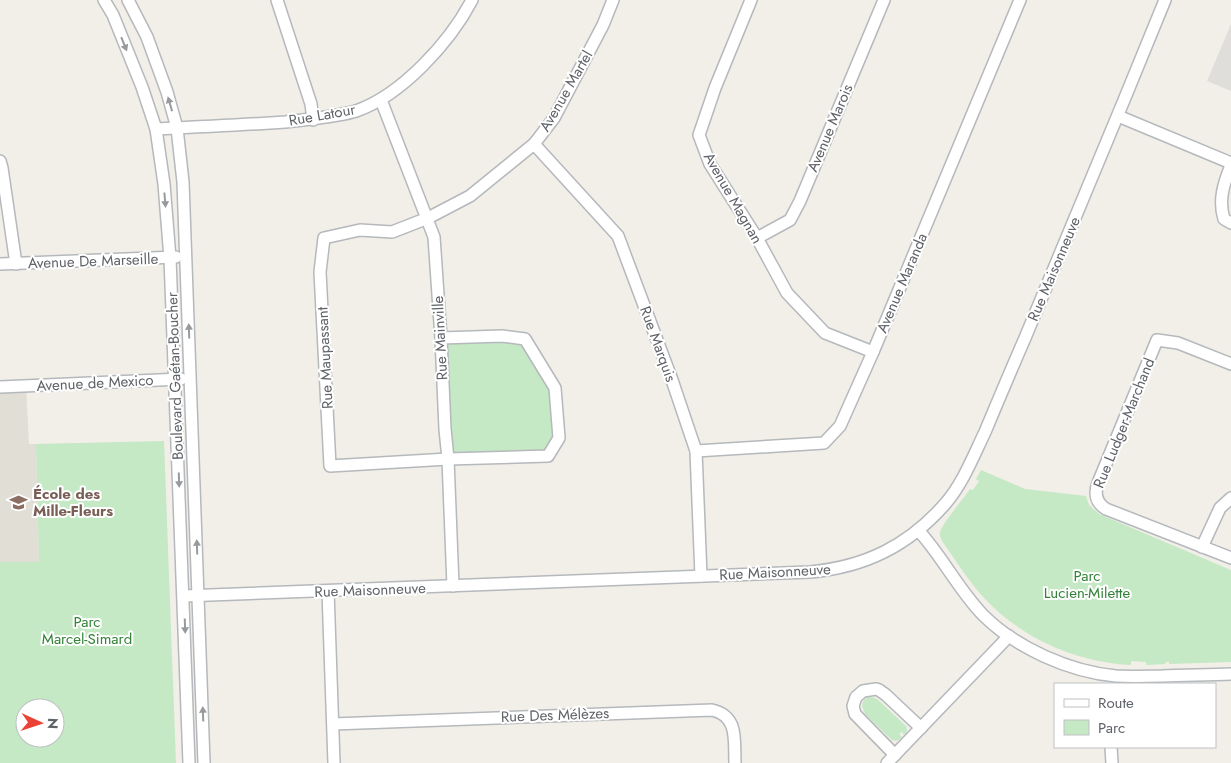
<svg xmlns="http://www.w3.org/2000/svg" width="1231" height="763" viewBox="0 0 1231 763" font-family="Jost,sans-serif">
	<rect width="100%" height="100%" fill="#f1efe8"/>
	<!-- industrial -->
	<polygon fill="#e0deda" points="1231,24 1231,91 1207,81"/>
	<!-- education -->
	<polygon fill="#e1ded6" points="26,386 29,444 36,444 39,562 0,562 0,387"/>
	<!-- green -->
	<g fill="#c5e8c5" fill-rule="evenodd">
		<polygon points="441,338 525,339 555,388 559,438 548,456 448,459"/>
		<path d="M 164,441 L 176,763 L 0,763 L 0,562 L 39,562 L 36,444 ZM 25,708 L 55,708 L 55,738 L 25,738 Z"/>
		<path d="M 981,470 L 1025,489 L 1086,496 L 1089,505 L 1099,514 L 1231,570 L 1231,662 L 1169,664 L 1169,662 L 1166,662 L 1165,664 L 1146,665 L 1146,662 L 1131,661 L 1131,665 C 1076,662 1023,639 985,599 C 969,582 956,561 942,541 C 941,538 939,536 940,533 C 940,526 965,497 970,489 L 973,490 L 979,481 L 976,479 Z"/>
		<path d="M 867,697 L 872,697 L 877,699 L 906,726 C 908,730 907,732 904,735 L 902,732 L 899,734 L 902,737 C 899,740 897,742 892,740 L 865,714 L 862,706 L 863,701 Z"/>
	</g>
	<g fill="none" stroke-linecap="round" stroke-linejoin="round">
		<defs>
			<g id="minor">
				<polyline points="104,0 113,15 142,87 156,129 164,184 170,258 189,763"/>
				<polyline points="128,0 147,37 167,92 177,128 183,182 204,763"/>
				<polyline points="277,0 311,104 313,120"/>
				<polyline points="751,0 715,88 699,135 710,164 757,238 787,293 825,333 873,352"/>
				<polyline points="381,100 434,237 441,338 445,429 448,459 453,586"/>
				<polyline points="1118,116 1231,163"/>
				<path d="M 156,129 C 199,127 242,125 285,122 C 303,120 320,118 338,115 C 344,114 350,113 356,111 C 402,95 450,42 472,0"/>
				<polyline points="534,144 618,236 672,380 696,451 701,576"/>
				<polyline points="0,161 2,168 16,264"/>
				<path d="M 1231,165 C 1224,183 1218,200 1224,219 L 1231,223"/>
				<polyline points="757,238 790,220 800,201 884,0"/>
				<polyline points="0,264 176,257"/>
				<polyline points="441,338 502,336 525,339 555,388 559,438 548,456 448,459 330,466 320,272 324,238 360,230 392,232 428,218 470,196 534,144 554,118 603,25 613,0"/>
				<path d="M 1231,364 L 1178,343 L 1157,340 L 1098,483 C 1094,494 1096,503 1106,509 L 1231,558"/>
				<polyline points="0,387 181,379"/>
				<polyline points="696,451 824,443 840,426 873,352 1020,0"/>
				<path d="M 918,530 C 942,556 958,589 983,615 C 1016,648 1070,672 1116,676 C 1132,677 1147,676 1162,676 C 1185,675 1208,675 1231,674"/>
				<polyline points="1202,547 1220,508 1231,498"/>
				<polyline points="328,591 334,763"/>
				<path d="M 184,596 L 810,572 C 865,567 908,546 945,504 C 963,483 973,457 985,432 C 998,401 1011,370 1025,338 C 1072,226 1119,113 1165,0"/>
				<path d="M 333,724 L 712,710 C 739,716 734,741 735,763"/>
				<polyline points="1111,747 1112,763"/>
				<polyline points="895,755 855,714 853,706 856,697 863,691 876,689 879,690 886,695 921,728"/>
				<polyline points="887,763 1009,636"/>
			</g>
		</defs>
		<!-- minor casing -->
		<use href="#minor" stroke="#b5b8bc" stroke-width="14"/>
		<!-- minor -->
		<use href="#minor" stroke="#fff" stroke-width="11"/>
	</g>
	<!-- one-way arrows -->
	<defs><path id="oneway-solid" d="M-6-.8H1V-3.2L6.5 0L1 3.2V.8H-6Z" transform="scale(1.25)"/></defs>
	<g fill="#979a9d">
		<use href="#oneway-solid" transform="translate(124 44) rotate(68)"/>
		<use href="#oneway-solid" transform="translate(170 104) rotate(-106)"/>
		<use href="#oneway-solid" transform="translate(165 200) rotate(85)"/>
		<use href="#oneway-solid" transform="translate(189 331) rotate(-92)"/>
		<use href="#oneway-solid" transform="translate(179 480) rotate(88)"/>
		<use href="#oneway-solid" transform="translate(197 547) rotate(-92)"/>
		<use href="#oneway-solid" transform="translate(185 626) rotate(88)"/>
		<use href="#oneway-solid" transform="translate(203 714) rotate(-92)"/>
	</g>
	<!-- icons -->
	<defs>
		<symbol id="school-bare" viewBox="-9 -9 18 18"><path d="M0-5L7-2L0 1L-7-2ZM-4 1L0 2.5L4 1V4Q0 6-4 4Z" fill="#8d6e63" stroke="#fff" stroke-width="2.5" paint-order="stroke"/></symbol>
	</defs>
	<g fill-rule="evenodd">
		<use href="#school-bare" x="6" y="490" width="25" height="25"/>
	</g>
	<g text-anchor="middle" stroke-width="4" stroke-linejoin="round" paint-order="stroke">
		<!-- street labels -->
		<g font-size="15" fill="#5f6368" stroke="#fff">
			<text transform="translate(566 91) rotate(-60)" y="5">Avenue Martel</text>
			<text transform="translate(322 115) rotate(-10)" y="5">Rue Latour</text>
			<text transform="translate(830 128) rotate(-67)" y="5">Avenue Marois</text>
			<text transform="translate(733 198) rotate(60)" y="5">Avenue Magnan</text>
			<text transform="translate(93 261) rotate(-2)" y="5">Avenue De Marseille</text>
			<text transform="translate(1054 269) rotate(-67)" y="5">Rue Maisonneuve</text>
			<text transform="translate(902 283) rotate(-67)" y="5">Avenue Maranda</text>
			<text transform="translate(440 338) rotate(-93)" y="5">Rue Mainville</text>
			<text transform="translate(658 344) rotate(70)" y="5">Rue Marquis</text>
			<text transform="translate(325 358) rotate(-93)" y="5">Rue Maupassant</text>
			<text transform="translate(175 376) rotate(-92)" y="5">Boulevard Gaétan-Boucher</text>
			<text transform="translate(95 383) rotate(-3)" y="5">Avenue de Mexico</text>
			<text transform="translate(1124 423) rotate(-68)" y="5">Rue Ludger-Marchand</text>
			<text transform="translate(775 572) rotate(-3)" y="5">Rue Maisonneuve</text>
			<text transform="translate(370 590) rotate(-2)" y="5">Rue Maisonneuve</text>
			<text transform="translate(555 715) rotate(-2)" y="5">Rue Des Mélèzes</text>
		</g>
		<!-- education labels -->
		<g font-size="15" font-weight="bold" fill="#785e54" stroke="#fff" text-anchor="start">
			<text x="33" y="499">École des<tspan x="33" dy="17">Mille-Fleurs</tspan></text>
		</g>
		<!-- park labels -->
		<g font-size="15" fill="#348238" stroke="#fff">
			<text x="1087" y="581">Parc<tspan x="1087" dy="17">Lucien-Milette</tspan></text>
			<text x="87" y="627">Parc<tspan x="87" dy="17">Marcel-Simard</tspan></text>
		</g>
	</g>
	<!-- legend -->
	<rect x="1054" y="683" width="162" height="65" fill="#ffffff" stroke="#bfc1c3"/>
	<rect x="1064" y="699" width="25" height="8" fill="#ffffff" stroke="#bfc1c3"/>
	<text x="1098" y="708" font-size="15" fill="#5f6368">Route</text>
	<rect x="1064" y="720" width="25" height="15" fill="#c5e8c5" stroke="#bfc1c3"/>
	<text x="1098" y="733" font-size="15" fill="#5f6368">Parc</text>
	<!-- north arrow -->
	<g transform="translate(40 723) rotate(93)"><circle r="24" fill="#ffffff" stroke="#bfc1c3"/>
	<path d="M0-4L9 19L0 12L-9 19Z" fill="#ea4335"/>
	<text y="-8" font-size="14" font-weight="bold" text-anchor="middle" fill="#5f6368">N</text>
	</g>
</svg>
